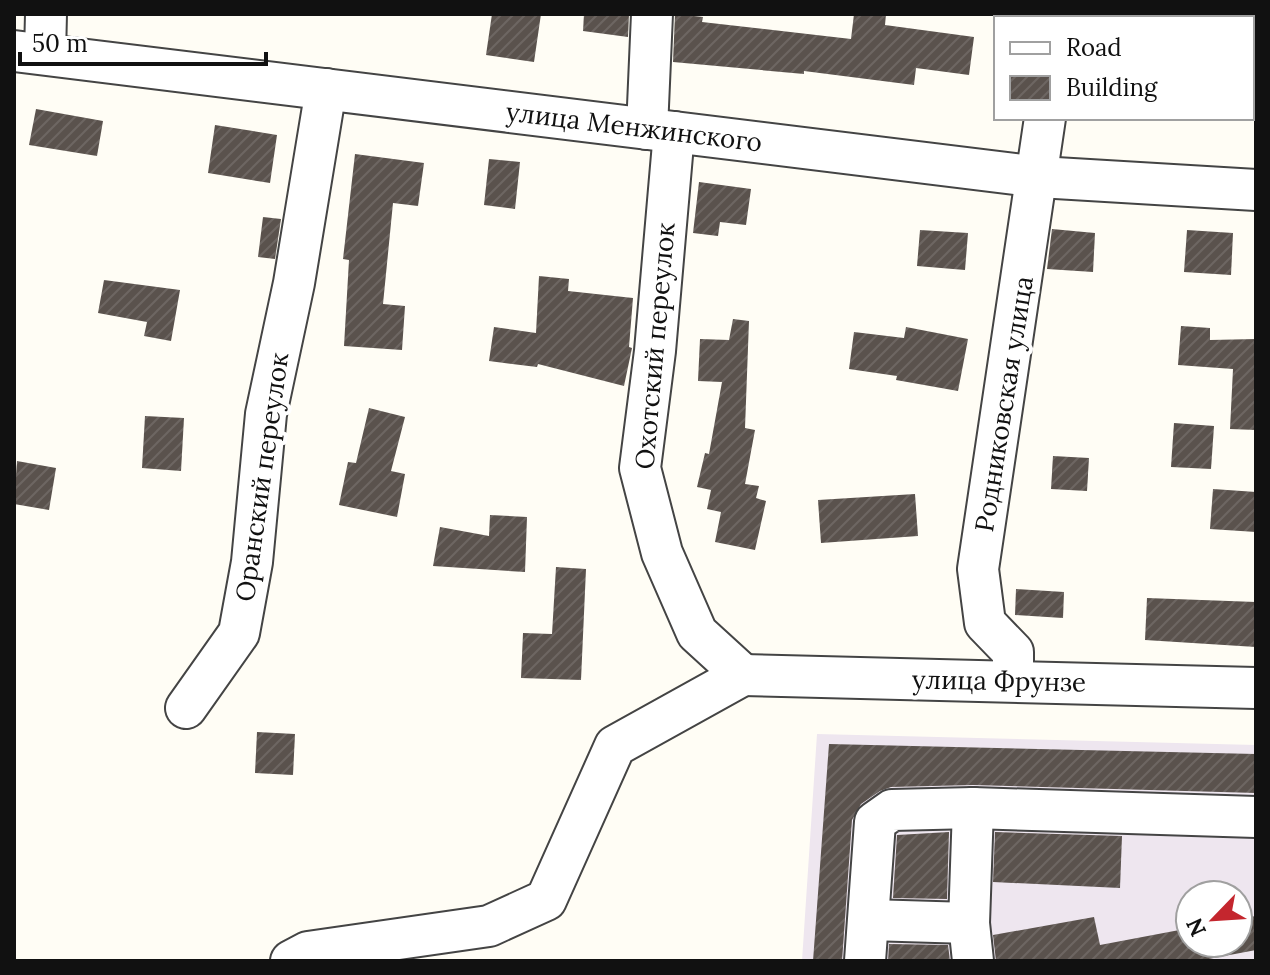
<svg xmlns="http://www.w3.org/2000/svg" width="1270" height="975" viewBox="0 0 1270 975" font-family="Lora,serif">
	<defs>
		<pattern id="building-hatch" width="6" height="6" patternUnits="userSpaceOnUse" patternTransform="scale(2)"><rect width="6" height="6" fill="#5a524d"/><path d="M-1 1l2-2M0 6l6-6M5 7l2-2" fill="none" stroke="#6d6662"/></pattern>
	</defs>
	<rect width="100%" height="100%" fill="#fffdf5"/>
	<!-- industrial -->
	<path fill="#eee6ef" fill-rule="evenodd" d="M 817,734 L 1256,745 L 1256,961 L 802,961 ZM 1190,895 L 1238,895 L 1238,943 L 1190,943 Z"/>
	<!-- building -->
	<g fill="url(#building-hatch)">
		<polygon points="492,14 541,14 534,62 486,55"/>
		<polygon points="584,14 629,14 628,37 583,31"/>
		<polygon points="675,14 703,17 702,22 851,39 854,14 886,14 885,25 974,37 969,75 916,68 914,85 804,71 804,74 673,62"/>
		<polygon points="36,109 103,121 97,156 29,145"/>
		<polygon points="215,125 277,135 270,183 208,173"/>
		<polygon points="355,154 424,163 418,206 393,203 383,304 405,306 402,350 344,346 349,260 343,259"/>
		<polygon points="489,159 520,162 515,209 484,205"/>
		<polygon points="699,182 751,189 746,225 720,222 718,236 693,233"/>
		<polygon points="263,217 281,219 275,259 258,257"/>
		<polygon points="1052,229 1095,233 1093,272 1047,269"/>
		<polygon points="920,230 968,233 965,270 917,266"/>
		<polygon points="1187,230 1233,233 1231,275 1184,272"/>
		<polygon points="539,276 569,279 568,291 633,298 629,347 632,348 624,386 538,364 537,367 489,361 494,327 536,333"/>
		<polygon points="104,280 180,290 171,341 144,336 147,322 98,313"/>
		<polygon points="733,319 749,321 745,428 755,430 745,484 759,486 756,498 766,501 755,550 715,542 721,512 707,509 711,490 697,487 705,453 709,454 722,382 698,381 700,339 729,340"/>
		<polygon points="1181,326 1210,328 1210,340 1256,339 1256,430 1230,429 1233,369 1178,365"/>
		<polygon points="906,327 968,339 958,391 896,380 897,376 849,369 854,332 904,338"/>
		<polygon points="369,408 405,417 391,471 405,474 397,517 339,505 348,462 356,463"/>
		<polygon points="145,416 184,418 181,471 142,468"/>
		<polygon points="1174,423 1214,426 1211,469 1171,467"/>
		<polygon points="1053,456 1089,458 1087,491 1051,489"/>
		<polygon points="17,461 56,468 49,510 14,504"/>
		<polygon points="1213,489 1256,492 1256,532 1210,529"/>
		<polygon points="915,494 918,536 821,543 818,500"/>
		<polygon points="490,515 527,517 525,572 433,566 440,527 489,536"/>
		<polygon points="556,567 586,569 581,680 521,678 523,633 552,634"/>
		<polygon points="1016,589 1064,592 1063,618 1015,615"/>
		<polygon points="1147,598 1256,602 1256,647 1145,640"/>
		<polygon points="257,732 295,734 293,775 255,773"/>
		<polygon points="829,744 1256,754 1256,793 973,785 891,787 880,791 861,804 852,820 842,961 813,961"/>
		<polygon points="949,832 947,899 893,898 897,835"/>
		<polygon points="995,832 1122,836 1120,888 993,882"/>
		<polygon points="1256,916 1256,950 1198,961 996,961 993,935 1094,917 1100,945 1190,928 1190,943 1238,943 1238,919"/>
		<polygon points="889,944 948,945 950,961 888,961"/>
	</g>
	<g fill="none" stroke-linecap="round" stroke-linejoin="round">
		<defs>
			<g id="minor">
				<polyline points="1056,18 1057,14"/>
				<polyline points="14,51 1039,177 1256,190"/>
				<polyline points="45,54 46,14"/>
				<polyline points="647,129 652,14"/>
				<polyline points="674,132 655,351 640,468 662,553 697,633 743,675"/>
				<polyline points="743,675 1256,688"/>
				<polyline points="1013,680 1013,652 985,623 978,569 1045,118"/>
				<polyline points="186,708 239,633 252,562 266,414 294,283 326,89"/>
				<polyline points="973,808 969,923 973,961"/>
				<polyline points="869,920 969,923"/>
				<polyline points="291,961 308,952 489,926 546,900 615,746 743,675"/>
				<polyline points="865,961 875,822 892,810 973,808 1256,817"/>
			</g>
		</defs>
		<!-- minor casing -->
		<use href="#minor" stroke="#444" stroke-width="44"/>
		<!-- minor -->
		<use href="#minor" stroke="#fff" stroke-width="40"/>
	</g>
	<g text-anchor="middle" stroke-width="8" stroke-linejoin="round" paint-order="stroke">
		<!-- street labels -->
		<g font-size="26" fill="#111" stroke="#fff">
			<text transform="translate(634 127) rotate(7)" y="9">улица Менжинского</text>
			<text transform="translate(655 346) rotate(-85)" y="9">Охотский переулок</text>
			<text transform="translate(1004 404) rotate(-81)" y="9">Родниковская улица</text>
			<text transform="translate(262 477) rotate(-82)" y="9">Оранский переулок</text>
			<text transform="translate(999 681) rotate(1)" y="9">улица Фрунзе</text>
		</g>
	</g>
	<!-- border -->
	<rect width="1270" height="975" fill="none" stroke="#111111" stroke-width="32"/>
	<!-- legend -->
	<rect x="994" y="16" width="260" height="104" fill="#ffffff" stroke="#a0a0a0" stroke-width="2"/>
	<rect x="1010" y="42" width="40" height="12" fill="#ffffff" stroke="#a0a0a0" stroke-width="2"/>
	<text x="1066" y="56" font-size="24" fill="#111111">Road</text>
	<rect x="1010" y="76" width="40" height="24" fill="url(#building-hatch)" stroke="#a0a0a0" stroke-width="2"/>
	<text x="1066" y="96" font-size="24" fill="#111111">Building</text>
	<!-- north arrow -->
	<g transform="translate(1214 919) rotate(245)"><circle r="38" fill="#ffffff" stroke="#a0a0a0" stroke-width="2"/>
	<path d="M0-6L14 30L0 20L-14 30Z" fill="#c4262e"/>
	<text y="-12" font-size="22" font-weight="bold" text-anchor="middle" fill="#111111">N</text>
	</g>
	<!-- scale -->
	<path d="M20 52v12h246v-12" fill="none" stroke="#111111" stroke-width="4"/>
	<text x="32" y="52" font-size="24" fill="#111111" stroke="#ffffff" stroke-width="6" paint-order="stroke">50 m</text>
</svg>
